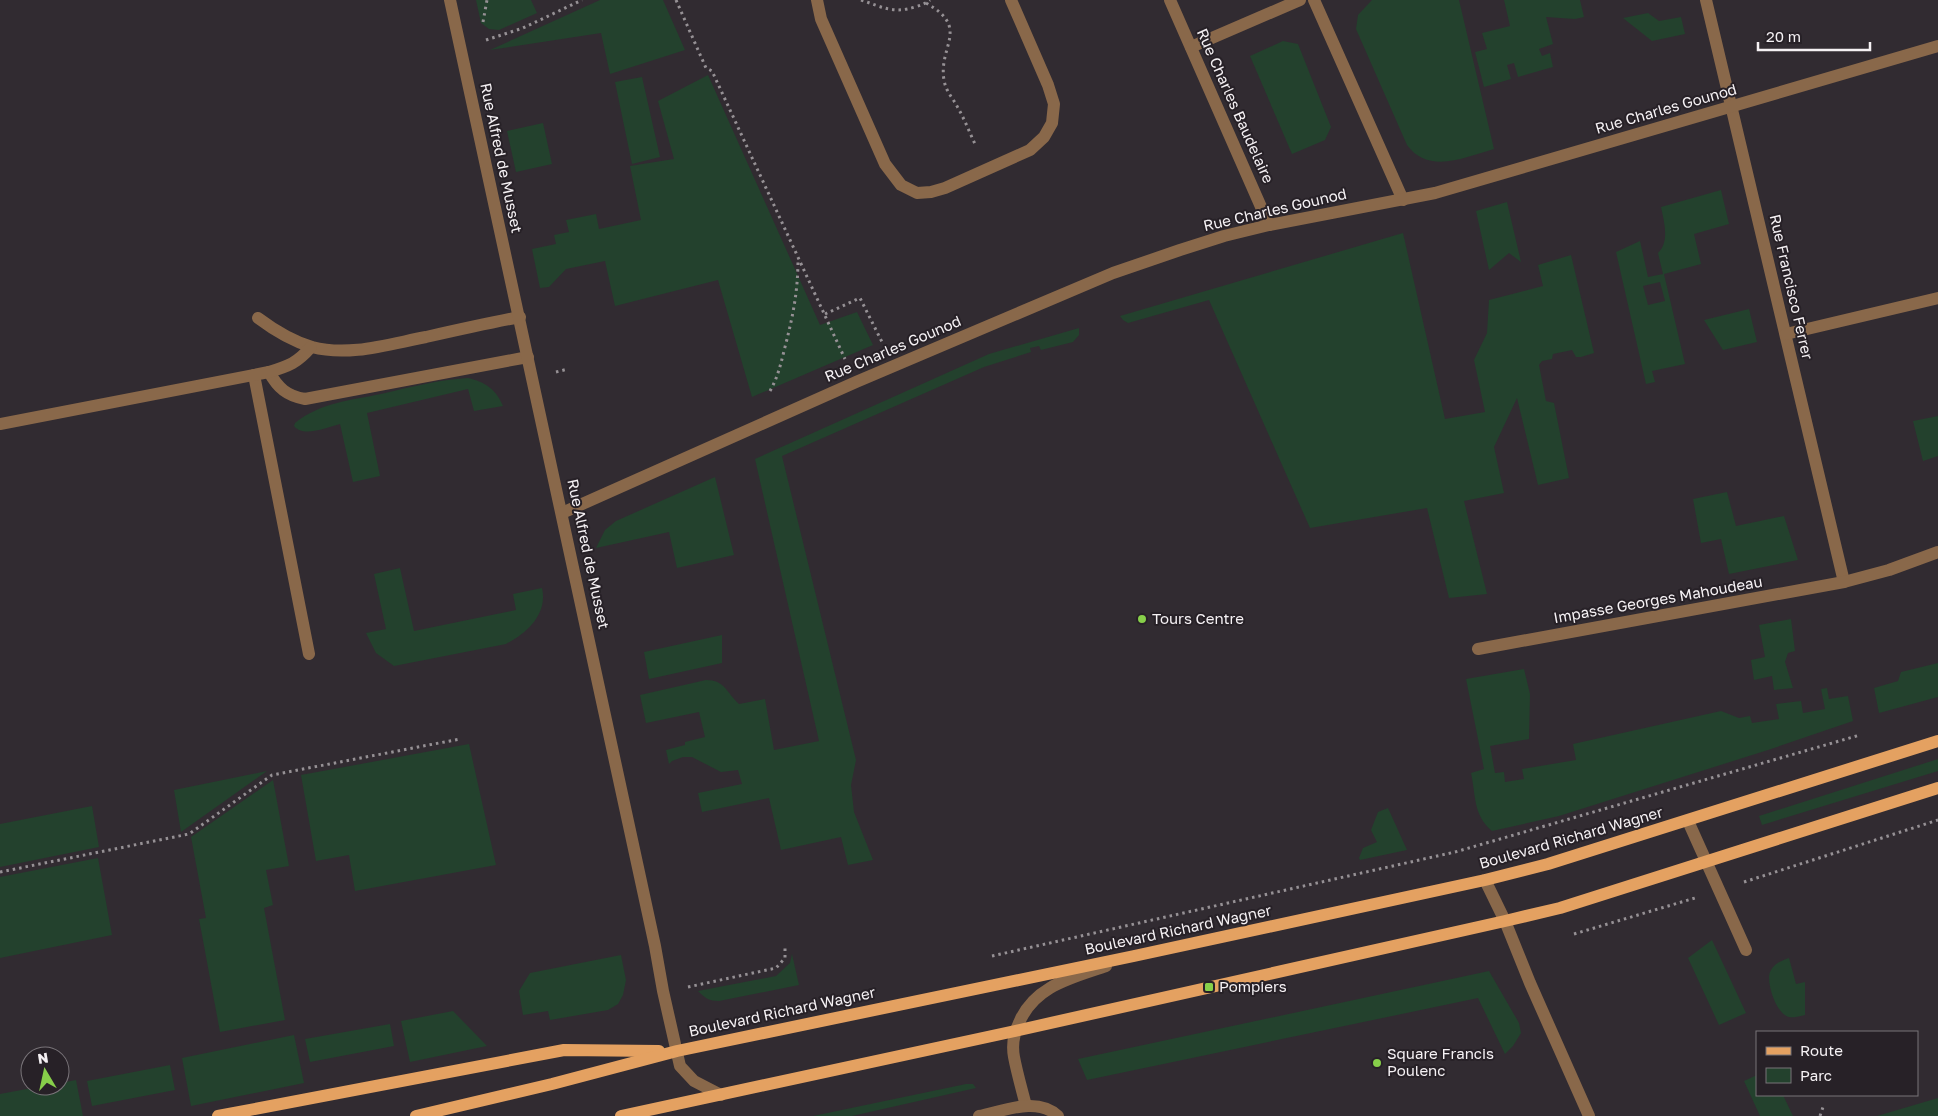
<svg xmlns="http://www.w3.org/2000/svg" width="1938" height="1116" viewBox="0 0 1938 1116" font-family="'Golos Text',sans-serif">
	<rect width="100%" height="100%" fill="#312b31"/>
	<!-- green -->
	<g fill="#23412d" fill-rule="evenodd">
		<polygon points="476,0 531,0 537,13 499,30 489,29 481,23"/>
		<polygon points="600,0 663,0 685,50 610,74 601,33 490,50"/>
		<path d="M 1372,0 L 1459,0 L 1494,149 C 1465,157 1429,175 1407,145 L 1356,29 L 1358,15 Z"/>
		<polygon points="1504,0 1580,0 1584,17 1575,19 1546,17 1553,44 1539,49 1542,56 1550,53 1553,67 1518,77 1514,63 1507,65 1511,79 1484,87 1475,52 1487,49 1482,33 1510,26"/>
		<polygon points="1648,13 1659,21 1681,17 1685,34 1652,41 1623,18"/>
		<polygon points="1283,41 1298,44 1331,127 1325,140 1292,154 1250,56"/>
		<polygon points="708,75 820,325 857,312 873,345 752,397 718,280 615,306 605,261 566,269 549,287 540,288 532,249 556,244 554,235 569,232 566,220 596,214 599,229 641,220 630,166 674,159 658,101"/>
		<polygon points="642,77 660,157 632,164 615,82"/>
		<polygon points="543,123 552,164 516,172 507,131"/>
		<path d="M 1721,190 L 1729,224 L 1694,234 L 1701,264 L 1664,274 L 1685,364 L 1652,371 L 1655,382 L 1646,384 L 1616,252 L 1640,241 L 1648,277 L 1663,274 L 1658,253 C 1670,241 1664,222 1661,207 ZM 1660,282 L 1665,301 L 1648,305 L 1643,286 Z"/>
		<polygon points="1507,202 1521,262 1509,253 1489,270 1476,211"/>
		<polygon points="1403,233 1445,419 1485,412 1474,360 1487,333 1489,300 1543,286 1538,265 1571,255 1594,353 1581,357 1576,357 1572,350 1553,354 1552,359 1542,361 1539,365 1546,401 1554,403 1569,478 1538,485 1517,398 1494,447 1504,493 1464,501 1487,594 1449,598 1427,508 1310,528 1209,300 1128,323 1123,320 1120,316"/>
		<polygon points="1749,309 1757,342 1723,350 1704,320"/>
		<path d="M 1079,328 L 1079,335 L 1073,342 L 1041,350 L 1039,346 L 1030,348 L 1031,352 L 984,367 L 782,456 L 856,760 L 851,785 L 854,812 L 873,860 L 848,865 L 841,837 L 781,850 L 769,798 L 702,812 L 698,793 L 742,784 L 738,770 L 721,772 L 692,757 L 683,757 L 672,761 L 669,764 L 666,750 L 685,745 L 685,742 L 705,737 L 699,712 L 646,723 L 640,695 L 706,680 C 725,680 726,692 739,704 L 765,699 L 774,750 L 819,741 L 755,459 L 989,354 Z"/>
		<path d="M 468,378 C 485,382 496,389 503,406 L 474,411 L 468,389 L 367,413 L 380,476 L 353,482 L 340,424 C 328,427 303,438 294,426 L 295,423 C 319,403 352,400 381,394 C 410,387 438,380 468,378 Z"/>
		<polygon points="1938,416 1938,456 1923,461 1913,421"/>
		<polygon points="715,477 734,555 677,568 669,532 596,548 605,530 616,521"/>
		<polygon points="1727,492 1736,526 1784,516 1798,560 1729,574 1721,539 1701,543 1693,499"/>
		<path d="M 400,568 L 414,631 L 516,610 L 513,594 L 542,588 C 548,614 527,633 506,644 L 394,666 L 376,653 L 366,633 L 386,629 L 374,574 Z"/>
		<polygon points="1791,619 1795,651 1788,653 1785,662 1793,688 1774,690 1772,676 1754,680 1751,660 1765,657 1759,625"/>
		<polygon points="722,635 722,663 649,679 644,652"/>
		<polygon points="1938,663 1938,697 1879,713 1874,688 1898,681 1901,672"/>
		<path d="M 1524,669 L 1530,694 L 1529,739 L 1490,746 L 1495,773 L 1504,772 L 1505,782 L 1524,779 L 1522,769 L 1576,760 L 1573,744 L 1721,711 L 1739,718 L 1750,716 L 1752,723 L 1779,719 L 1776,704 L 1801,701 L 1803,713 L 1825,709 L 1821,689 L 1827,688 L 1829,699 L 1848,696 L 1853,721 L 1768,750 L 1559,816 L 1492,831 C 1473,815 1476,796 1471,773 L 1484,769 L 1466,679 Z"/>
		<polygon points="469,744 496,865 355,891 349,855 316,861 301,775"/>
		<polygon points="1938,759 1938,771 1762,825 1759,816"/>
		<polygon points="267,771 181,832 174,790"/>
		<polygon points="273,780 289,866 266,870 273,905 264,908 285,1020 220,1032 199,919 206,918 191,837"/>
		<polygon points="92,806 99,847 0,867 0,824"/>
		<polygon points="1388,808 1407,850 1360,860 1359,858 1363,848 1377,842 1371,830 1378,812"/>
		<polygon points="98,858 112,935 0,958 0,877"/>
		<polygon points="1712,940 1746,1013 1719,1025 1688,958"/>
		<path d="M 792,954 L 799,985 L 719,1001 C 709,1001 705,998 698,991 L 776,976 L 790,963 Z"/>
		<polygon points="621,955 626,980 623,995 618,1004 608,1010 550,1020 548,1011 523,1015 519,991 530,973"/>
		<path d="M 1789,958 L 1796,984 L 1805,982 L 1805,1015 C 1800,1016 1794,1018 1789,1017 C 1776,1014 1766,982 1770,972 C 1774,963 1781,961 1789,958 Z"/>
		<polygon points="1489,971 1519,1023 1521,1033 1513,1046 1505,1054 1478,998 1087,1080 1078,1059"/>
		<polygon points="453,1011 487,1046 410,1062 401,1021"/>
		<polygon points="390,1024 394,1046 310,1062 305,1039"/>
		<polygon points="294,1035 304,1083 191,1106 182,1058"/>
		<polygon points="170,1065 175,1090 92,1106 87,1081"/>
		<polygon points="1757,1075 1757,1095 1783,1095 1793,1116 1760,1116 1744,1081"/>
		<polygon points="76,1080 83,1116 0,1116 0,1094 43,1086 60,1086 60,1083"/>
		<polygon points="966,1084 973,1084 976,1088 852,1116 813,1116"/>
		<polygon points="1938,1098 1938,1116 1877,1116"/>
	</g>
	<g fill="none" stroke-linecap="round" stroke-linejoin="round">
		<!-- path -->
		<g stroke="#969195" stroke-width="3" stroke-dasharray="2.5 4" stroke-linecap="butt">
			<polyline points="676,0 706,68 712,71 845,359"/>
			<path d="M 861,0 C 882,7 893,14 915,7 C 921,5 925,4 930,0"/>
			<path d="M 926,3 C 971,28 938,46 944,80 C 946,92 953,98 958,108 C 965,120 970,134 976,146"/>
			<polyline points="483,22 487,0"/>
			<polyline points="486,40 523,28 582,0"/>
			<polyline points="825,314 860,298 882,342"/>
			<polyline points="556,372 568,369"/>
			<path d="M 770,391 C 778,377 781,363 785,347 C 793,316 798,291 798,259"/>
			<polyline points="0,872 189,834 272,775 460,739"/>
			<polyline points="1744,882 1938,820"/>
			<polyline points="1574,934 1695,898"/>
			<polyline points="992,956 1455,852 1860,735"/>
			<polyline points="688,987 776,968 785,958 785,945"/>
			<polyline points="1820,1116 1823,1107"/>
		</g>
		<!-- lane -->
		<g stroke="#89684a" stroke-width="12">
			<path d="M 258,318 C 274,330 292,341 312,347 C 349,357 389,344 426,337 C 457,330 488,323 520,317"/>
			<path d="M 269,372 C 278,388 287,396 305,399 L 528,357"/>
			<polyline points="254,375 309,654"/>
			<path d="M 0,424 L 269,372 C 289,366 297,363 311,347"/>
		</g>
		<!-- street -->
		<g stroke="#89684a" stroke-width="12">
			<polyline points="450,0 655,946 663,991 680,1066 694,1081 721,1095"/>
			<polyline points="817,0 821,19 885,164 901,185 917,193 931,192 945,188 1030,150 1044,137 1052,123 1054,104 1048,85 1011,0"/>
			<polyline points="1170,0 1269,225"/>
			<polyline points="1314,0 1403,200"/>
			<polyline points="1706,0 1844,582"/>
			<polyline points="1191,47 1300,0"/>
			<polyline points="1786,334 1938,298"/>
			<polyline points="562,513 856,382 1113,273 1180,250 1224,236 1269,225 1435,193 1938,46"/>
			<polyline points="1478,649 1844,582 1889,570 1938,552"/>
			<polyline points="1688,821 1746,950"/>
			<polyline points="1485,880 1505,921 1530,983 1589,1116"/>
			<path d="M 1026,1106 C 1022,1090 1017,1073 1014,1057 C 1012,1046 1014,1033 1019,1023 C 1034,986 1071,978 1106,966"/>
			<path d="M 979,1116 C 1004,1111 1037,1096 1058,1116"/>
		</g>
		<!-- primary -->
		<g stroke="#e4a161" stroke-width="12">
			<polyline points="218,1116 564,1050 659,1051"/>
			<polyline points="416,1116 552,1084 677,1051 1134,956 1485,880 1548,864 1938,741"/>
			<polyline points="621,1116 1015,1031 1505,921 1560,908 1938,788"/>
		</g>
	</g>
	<!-- markers -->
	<g fill="#87cf4a" stroke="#272127" stroke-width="2">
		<circle cx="1142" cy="619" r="5"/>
		<rect x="1204" y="982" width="10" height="10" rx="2.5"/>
		<circle cx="1377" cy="1063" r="5"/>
	</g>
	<g text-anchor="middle" stroke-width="4" stroke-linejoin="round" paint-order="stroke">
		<!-- street labels -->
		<g font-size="15" fill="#f5f1f4" stroke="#272127">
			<text transform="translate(1235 106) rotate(66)" y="5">Rue Charles Baudelaire</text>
			<text transform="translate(1666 109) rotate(-16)" y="5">Rue Charles Gounod</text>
			<text transform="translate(501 158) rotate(78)" y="5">Rue Alfred de Musset</text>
			<text transform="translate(1275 210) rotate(-13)" y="5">Rue Charles Gounod</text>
			<text transform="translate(1791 287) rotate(77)" y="5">Rue Francisco Ferrer</text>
			<text transform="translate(893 349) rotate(-23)" y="5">Rue Charles Gounod</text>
			<text transform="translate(588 554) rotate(78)" y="5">Rue Alfred de Musset</text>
			<text transform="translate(1658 600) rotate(-10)" y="5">Impasse Georges Mahoudeau</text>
			<text transform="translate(1571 838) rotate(-16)" y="5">Boulevard Richard Wagner</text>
			<text transform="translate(1178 930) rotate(-12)" y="5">Boulevard Richard Wagner</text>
			<text transform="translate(782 1012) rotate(-12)" y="5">Boulevard Richard Wagner</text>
		</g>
		<!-- poi labels -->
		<g font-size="15" fill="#f5f1f4" stroke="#272127" text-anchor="start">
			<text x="1152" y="624">Tours Centre</text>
			<text x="1219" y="992">Pompiers</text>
			<text x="1387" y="1059">Square Francis<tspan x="1387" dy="17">Poulenc</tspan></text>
		</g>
	</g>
	<!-- legend -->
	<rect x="1756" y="1031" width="162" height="65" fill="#272127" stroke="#797479"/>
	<rect x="1766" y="1047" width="25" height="8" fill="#e4a161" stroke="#797479"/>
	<text x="1800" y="1056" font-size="15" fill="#f5f1f4">Route</text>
	<rect x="1766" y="1068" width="25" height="15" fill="#23412d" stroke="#797479"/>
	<text x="1800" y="1081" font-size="15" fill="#f5f1f4">Parc</text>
	<!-- north arrow -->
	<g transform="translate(45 1071) rotate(351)"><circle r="24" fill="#272127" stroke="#797479"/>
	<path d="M0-4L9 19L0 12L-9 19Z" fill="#87cf4a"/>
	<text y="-8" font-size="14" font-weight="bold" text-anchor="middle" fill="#f5f1f4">N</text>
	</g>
	<!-- scale -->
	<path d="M1758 42v8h112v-8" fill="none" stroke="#f5f1f4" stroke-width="2.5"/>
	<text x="1766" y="42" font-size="15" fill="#f5f1f4" stroke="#272127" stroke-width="4" paint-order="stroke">20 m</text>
</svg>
